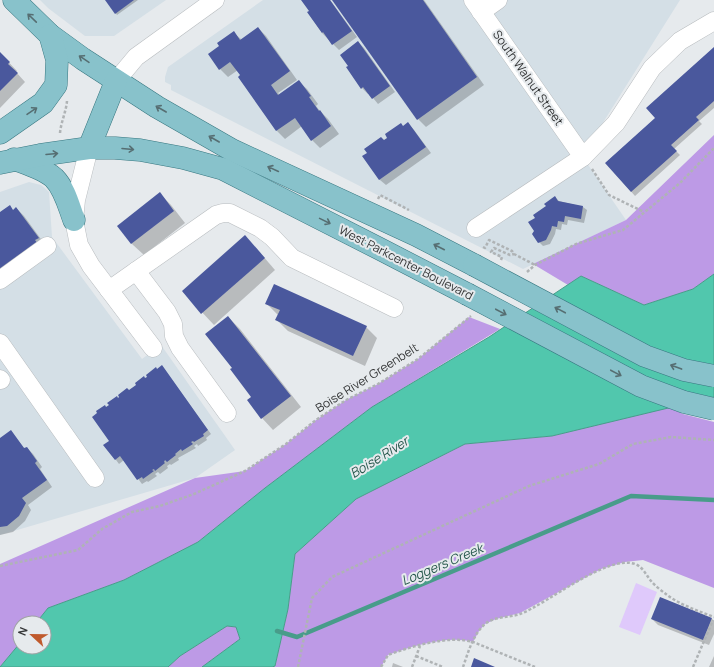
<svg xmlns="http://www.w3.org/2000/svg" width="714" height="667" viewBox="0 0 714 667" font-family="Manrope,sans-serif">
	<rect width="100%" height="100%" fill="#e6eaed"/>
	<!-- built -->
	<g fill="#d4dfe6">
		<polygon points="40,0 166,0 114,36 85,36 48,8"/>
		<polygon points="263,0 680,0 582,156 626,220 523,269 171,90 171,85 165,82 165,77 168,67"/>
		<polygon points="29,182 41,185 49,192 52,237 142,359 161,345 235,450 195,478 0,535 0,192"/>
	</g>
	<!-- green -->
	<polygon fill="#dfc9fb" points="636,583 657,592 640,635 619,627"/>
	<!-- forest -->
	<g fill="#bd9ae6">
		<polygon points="714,135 714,274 693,289 644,305 581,276 568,285 533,264 626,220"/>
		<polygon points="469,317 500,329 372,407 265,488 198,542 124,580 48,608 36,623 20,623 20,643 0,667 0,564 195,478 245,471 286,444 316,420 346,400 378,384 418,359"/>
		<path d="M 669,407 L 683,414 L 714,422 L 714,588 L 643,560 L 625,562 L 601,569 L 520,613 L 496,619 L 485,624 L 479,631 L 473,642 C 449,635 412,646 388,655 L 381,667 L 272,667 L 275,666 L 288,609 L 295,554 L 356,499 L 465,444 L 552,436 Z"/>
		<polygon points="227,626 236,627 240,639 202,667 168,667 180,656"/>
	</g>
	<!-- water -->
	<polygon fill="#51c7ad" stroke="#489c8a" points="714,274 714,397 552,436 465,444 356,499 295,554 288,609 275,666 272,667 202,667 240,639 236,627 227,626 180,656 168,667 0,667 20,643 20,647 44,647 44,623 36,623 48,608 124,580 198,542 265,488 372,407 489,337 581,276 644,305 693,289"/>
	<!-- shadow -->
	<g fill="#0003">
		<polygon points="107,0 138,0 117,15"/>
		<polygon points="302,0 330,0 357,37 339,50 322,33 308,13 310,11"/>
		<polygon points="333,0 424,0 484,85 426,127 418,119"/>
		<polygon points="258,28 266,36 297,80 278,93 280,95 299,82 307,89 318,104 316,106 320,111 328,119 339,134 320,148 312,140 302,126 285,139 277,131 239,77 241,75 238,70 228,77 220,69 209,54 221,46 234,33 242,40"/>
		<polygon points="358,42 364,48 395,92 378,104 369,93 368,94 362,88"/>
		<polygon points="714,49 714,108 699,121 702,124 674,149 680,155 635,196 606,163 656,118"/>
		<polygon points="0,53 17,71 16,72 25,82 0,108"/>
		<polygon points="408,124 414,130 431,153 386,185 380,180 364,156"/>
		<polygon points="160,194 171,205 185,223 144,255 132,244 119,226"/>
		<polygon points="555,197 559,201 583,207 587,210 584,223 568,220 567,225 562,224 561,230 556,229 555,234 550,244 543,246 539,242 535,231 536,218"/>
		<polygon points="16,208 24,216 46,246 42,249 0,214 13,211"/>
		<polygon points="256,248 275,270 214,325 183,292"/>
		<polygon points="266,303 366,327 377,338 365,366 288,331 277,320 278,315"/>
		<polygon points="228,317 240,329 301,407 273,430 262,418 253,397 233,368"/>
		<polygon points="162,366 211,434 206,438 207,440 198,446 197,444 194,446 196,448 178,458 179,460 171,465 170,464 167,466 168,468 160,474 158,472 155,474 157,476 148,482 147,481 142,484 124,460 119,464 105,445 110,441 107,408"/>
		<polygon points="11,432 25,449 27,448 33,454 42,467 40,469 52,487 28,505 31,510 25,521 13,532 0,535 0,440"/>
		<polygon points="661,598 712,619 714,621 714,634 709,645 658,625 652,619"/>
		<polygon points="714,656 714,667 709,667"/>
		<polygon points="393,663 403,667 392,667"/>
	</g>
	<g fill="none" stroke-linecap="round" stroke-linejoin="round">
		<!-- stream -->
		<polyline stroke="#489c8a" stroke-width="4.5" points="277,631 297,637 631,496 714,500"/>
	</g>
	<!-- building -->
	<g fill="#4a589d">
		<polygon points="105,0 134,0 115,14"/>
		<polygon points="301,0 330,0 352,31 332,45 323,32 322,33 307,12 309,11"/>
		<polygon points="332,0 423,0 477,77 417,120"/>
		<polygon points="258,27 290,71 271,85 278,95 299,80 311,96 309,97 319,111 320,110 331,126 311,141 295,118 276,131 238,77 240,75 230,62 219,70 208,54 219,46 217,43 234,31 240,40"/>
		<polygon points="358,41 390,86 372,99 363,87 361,89 346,67 348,66 340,55"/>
		<polygon points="714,47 714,101 696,117 699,120 671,145 677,151 631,192 605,163 655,118 646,108"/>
		<polygon points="0,52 10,62 8,64 18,73 0,91"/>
		<polygon points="408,122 426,147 379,180 362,156 367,153 364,149 381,137 384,140 387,138 385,134 401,123 403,126"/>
		<polygon points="160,192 174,211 131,244 117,226"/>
		<polygon points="555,196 558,201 583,206 581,219 565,216 564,222 558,221 557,227 552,226 551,230 546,240 538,243 532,234 534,231 528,222 535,218 533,215 546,206 544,204"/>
		<polygon points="10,205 13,210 16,207 39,238 35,240 38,244 0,271 0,212"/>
		<polygon points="245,235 265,258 201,314 182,291"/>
		<polygon points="274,284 367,326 353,356 275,320 280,310 265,304"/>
		<polygon points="228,316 291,396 261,419 247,400 251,397 230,369 232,368 205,334"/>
		<polygon points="162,365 208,430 203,434 204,436 194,442 193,441 191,442 193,444 182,451 181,449 175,454 176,455 167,462 165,460 164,462 165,463 155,471 154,469 152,470 154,471 143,479 142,477 137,480 120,456 115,460 103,445 109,441 92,417 97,413 96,411 105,405 106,407 109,405 107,403 117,396 118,398 119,397 118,395 127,388 129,390 136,385 135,383 144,376 145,378 147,377 146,375 156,367 157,369"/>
		<polygon points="11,430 24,448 27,447 37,461 35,463 47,480 22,498 26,503 19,516 7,526 0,527 0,438"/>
		<polygon points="660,597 712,618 703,640 651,619"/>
		<polygon points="474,658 495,667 471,667"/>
	</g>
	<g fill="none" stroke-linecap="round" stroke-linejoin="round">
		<defs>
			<g id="minor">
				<polyline points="473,0 583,157"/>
				<polyline points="481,12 498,0"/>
				<polyline points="116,81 136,57 215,0"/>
				<polyline points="89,148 76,200 74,220 79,245 91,266 153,348"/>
				<polyline points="476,228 583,157 616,123 652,68 680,41 714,21"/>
				<polyline points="136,271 167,312 173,324 174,336 180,348 227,413"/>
				<polyline points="0,280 47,246"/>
				<polyline points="109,290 216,215 223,213 230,213 260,228 272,237 292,258 394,308"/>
				<polyline points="0,343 95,478"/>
				<polyline points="0,379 1,380"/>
			</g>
			<g id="major">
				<polyline points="14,0 50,35 83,59 157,107 232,150 416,235 474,265"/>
				<polyline points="0,133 43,103 56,85 57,60 50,35"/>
				<polyline points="89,148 116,81"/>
				<path d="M 14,159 C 27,164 44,169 54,178 C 65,189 69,207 74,220"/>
				<polyline points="0,163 40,155 89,148 115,148 140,150 183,158 223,169 380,249 467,294"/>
			</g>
		</defs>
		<!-- minor casing -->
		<use href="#minor" stroke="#b8bcbf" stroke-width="19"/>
		<!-- major casing -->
		<use href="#major" stroke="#377780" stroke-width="23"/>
		<!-- path -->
		<g stroke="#afb3b5" stroke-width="2.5" stroke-dasharray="3 2" stroke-linecap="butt">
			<path d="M 60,133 C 61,122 66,112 67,101"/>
			<polyline points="592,169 609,195 644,212"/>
			<polyline points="378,199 380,195 409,210"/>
			<polyline points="483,247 485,248 489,240 512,251 514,254 535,265"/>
			<polyline points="501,260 502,257 491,252 494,248 510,255 514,254"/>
			<polyline points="527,272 535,265 576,244 623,230 680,183 714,148"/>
			<polyline points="0,566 78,550 102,529 132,512 160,506 194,494 245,471 286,444 316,420 346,400 378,384 418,359 471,316"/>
			<polyline points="416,656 443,667"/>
			<polyline points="298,667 312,598 332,577 529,486 599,464 633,444 671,437 714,440"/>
			<path d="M 381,667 L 388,655 C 412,646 449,635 473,642 L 535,667"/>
			<polyline points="412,667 420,646"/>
			<path d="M 463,667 C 468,653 473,634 485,624 C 495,616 508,618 520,614 C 547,604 607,554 635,564 C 643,567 646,575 651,581 C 655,586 662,591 667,595 C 681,605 698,611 714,617"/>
			<polyline points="693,667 713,620"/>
		</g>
		<!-- minor -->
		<use href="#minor" stroke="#fff" stroke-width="18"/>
		<!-- major -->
		<use href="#major" stroke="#88c2cb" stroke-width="22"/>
		<defs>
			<g id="major-bridge">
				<polyline points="474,265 645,356 684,370 714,376"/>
				<polyline points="467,294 641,386 684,402 714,409"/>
			</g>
		</defs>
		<!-- major-bridge casing -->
		<use href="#major-bridge" stroke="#377780" stroke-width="23" stroke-linecap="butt"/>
		<!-- major-bridge -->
		<use href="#major-bridge" stroke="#88c2cb" stroke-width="22"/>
	</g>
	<!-- one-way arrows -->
	<defs><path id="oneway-shaft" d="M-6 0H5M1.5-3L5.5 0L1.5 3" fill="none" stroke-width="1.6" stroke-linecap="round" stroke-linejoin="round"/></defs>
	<g stroke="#566e72">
		<use href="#oneway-shaft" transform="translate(32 18) rotate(-136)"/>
		<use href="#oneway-shaft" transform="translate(84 59) rotate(-146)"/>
		<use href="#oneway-shaft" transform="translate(161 109) rotate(-150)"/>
		<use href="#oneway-shaft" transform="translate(32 111) rotate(-34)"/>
		<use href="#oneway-shaft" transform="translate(214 139) rotate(-150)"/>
		<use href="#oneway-shaft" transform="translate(128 149) rotate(5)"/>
		<use href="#oneway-shaft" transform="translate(52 154) rotate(-5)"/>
		<use href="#oneway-shaft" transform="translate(273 169) rotate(-155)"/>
		<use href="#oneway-shaft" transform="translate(325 221) rotate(26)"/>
		<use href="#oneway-shaft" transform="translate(439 247) rotate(-153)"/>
		<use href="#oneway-shaft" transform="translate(560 310) rotate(-152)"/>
		<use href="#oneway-shaft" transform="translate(501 312) rotate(28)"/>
		<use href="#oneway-shaft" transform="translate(676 367) rotate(-160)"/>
		<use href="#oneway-shaft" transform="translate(616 373) rotate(28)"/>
	</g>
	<g text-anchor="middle" stroke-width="4" stroke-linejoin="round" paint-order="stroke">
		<!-- street labels -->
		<g font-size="12" fill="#343637" stroke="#e6eaed">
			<text transform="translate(528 78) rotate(55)" y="4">South Walnut Street</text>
			<text transform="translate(406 263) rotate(27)" y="4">West Parkcenter Boulevard</text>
			<text transform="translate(367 378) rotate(-32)" y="4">Boise River Greenbelt</text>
		</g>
		<!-- water labels -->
		<g font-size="13" font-style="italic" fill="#27584d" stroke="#e6eaed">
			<text transform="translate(379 457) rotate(-32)" y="5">Boise River</text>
			<text transform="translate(442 564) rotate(-23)" y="5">Loggers Creek</text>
		</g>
	</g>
	<!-- north arrow -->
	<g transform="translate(32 635) rotate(292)"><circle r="19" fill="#e6eaed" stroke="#9fa2a4"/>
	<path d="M0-3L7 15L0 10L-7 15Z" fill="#c05a2d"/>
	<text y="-6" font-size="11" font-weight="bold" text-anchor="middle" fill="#343637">N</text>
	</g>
</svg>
